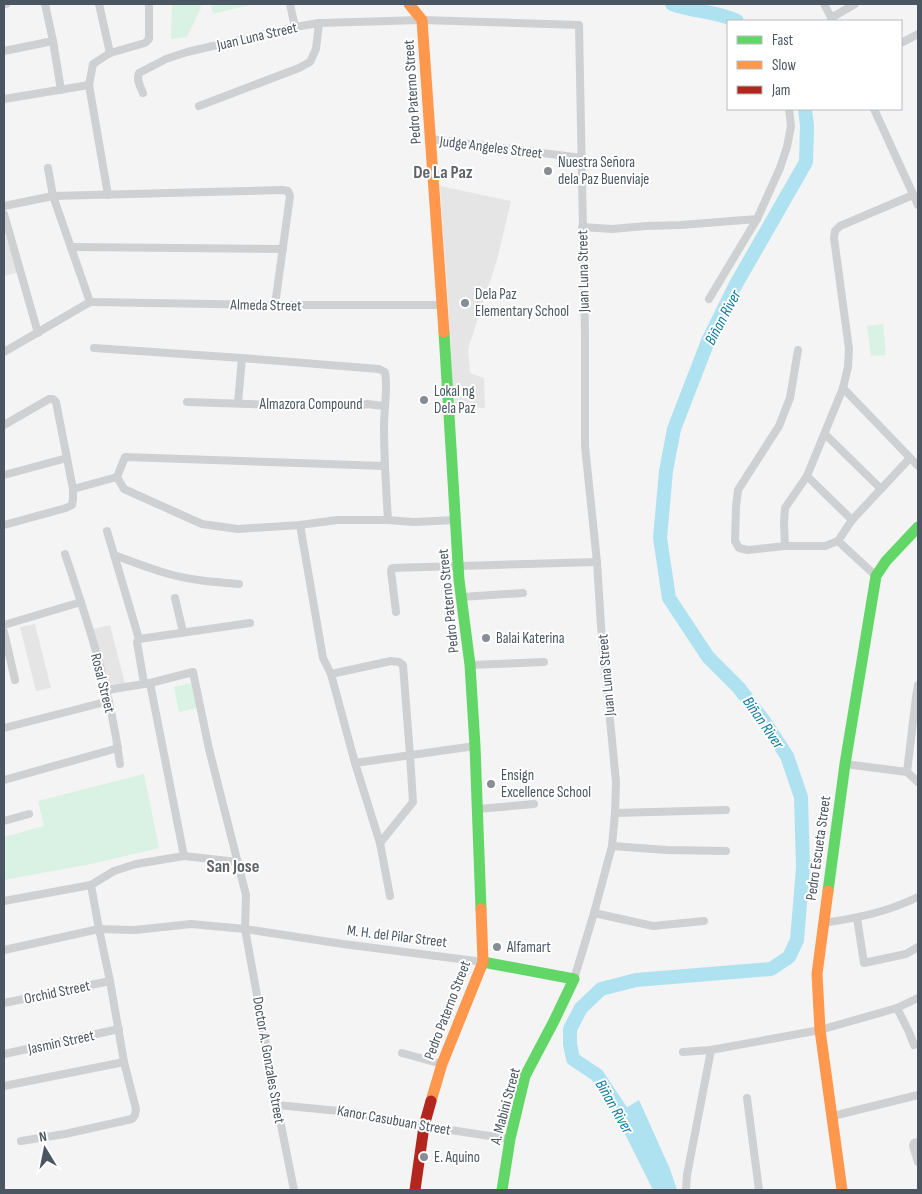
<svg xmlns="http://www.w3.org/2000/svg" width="922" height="1194" viewBox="0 0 922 1194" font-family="'Sofia Sans Condensed',sans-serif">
	<rect width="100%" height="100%" fill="#f4f4f4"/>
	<!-- education -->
	<g fill="#e6e5e6">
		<polygon points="440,186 511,201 497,260 468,349 470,373 484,378 485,408 452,406 451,346"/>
		<polygon points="4,237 6,237 19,272 4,276"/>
		<polygon points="35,624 51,688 36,691 20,627"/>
		<polygon points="110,625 125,684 108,687 93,629"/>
	</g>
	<!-- green -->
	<g fill="#d9f2e3">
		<polygon points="172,4 200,4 201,8 187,37 171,39"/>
		<polygon points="215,4 254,4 213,14 211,6"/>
		<polygon points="883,324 886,355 871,356 867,326"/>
		<polygon points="191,683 197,708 179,712 174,687"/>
		<polygon points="144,774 159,848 91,864 4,880 4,837 44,826 38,801"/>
	</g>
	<!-- water -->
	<polygon fill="#aee2f0" points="639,1100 670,1169 677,1190 653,1190 613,1110 621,1111"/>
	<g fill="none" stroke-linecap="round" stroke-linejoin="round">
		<!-- river -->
		<g stroke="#aee2f0" stroke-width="14">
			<path d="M 672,4 C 693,12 717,11 737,21"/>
			<polyline points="628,1126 621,1111 597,1075 573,1059 570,1044 570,1029 581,1008 601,989 636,980 771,969 789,957 797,940 803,867 801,797 787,756 764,721 739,688 708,657 669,598 660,538 666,471 674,429 708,341 735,286 806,162 807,126 805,109"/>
		</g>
		<!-- street -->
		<g stroke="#ced0d2" stroke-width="8">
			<polyline points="4,4 6,4"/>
			<polyline points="45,4 53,41 61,90"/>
			<polyline points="99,4 110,53"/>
			<polyline points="290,4 295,27"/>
			<polyline points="824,4 833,21"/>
			<polyline points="831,18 855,4"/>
			<polyline points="901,43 918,34"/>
			<polyline points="4,51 53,41"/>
			<path d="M 143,93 C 140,86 136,79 139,73 L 166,59 L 187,52 L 295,27 L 319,23 L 422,20 L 579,25 L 585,334 L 585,446 L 597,562 L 601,626 L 616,782 L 615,813 L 612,846 L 594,913 L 574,979"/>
			<polyline points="4,99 89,85"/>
			<polyline points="199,106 299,68 310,62 316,49 319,23"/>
			<polyline points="874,109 918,205"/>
			<polyline points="430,139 582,158"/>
			<polyline points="48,168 53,196 90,302"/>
			<polyline points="108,195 89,85 93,64 110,53 145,43 149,39 149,4"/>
			<polyline points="4,206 53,196 282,190 288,191 290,196 275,305"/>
			<polyline points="4,214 38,333"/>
			<polyline points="582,227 612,229 646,226 681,225 757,219"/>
			<polyline points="71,247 283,249"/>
			<polyline points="709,299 757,219 780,168 787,147 791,126 789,109"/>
			<polyline points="90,302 275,305 443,305"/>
			<path d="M 94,348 L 242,358 L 379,369 L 385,372 C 388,387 384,410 384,426 C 384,458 386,489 388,520"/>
			<polyline points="798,350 790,398 779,426 738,490 736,507 735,541 739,548 748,550 785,546 825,546 838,541 876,576"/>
			<polyline points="4,352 90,302"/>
			<polyline points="843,388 918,466"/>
			<polyline points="187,402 334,407 358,406 367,404 384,406"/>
			<polyline points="238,403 242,358"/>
			<polyline points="4,425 49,399 53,399 56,402 73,489 73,499 72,505 66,508 4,525"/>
			<polyline points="825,434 881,489"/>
			<polyline points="384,466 125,457 117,477 124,489 202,524 238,529 300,525 337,520 388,520 413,522 456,520"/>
			<polyline points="4,475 67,458"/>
			<polyline points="807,476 852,520"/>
			<polyline points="73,489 117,477"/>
			<polyline points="300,525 323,658 331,674 355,763 380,843 390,896"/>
			<polyline points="107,531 139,639"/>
			<polyline points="838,541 852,520 910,458"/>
			<polyline points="785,546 784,523 785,508 807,476 843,388 848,367 849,349 834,238 835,231 840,226 913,195"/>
			<path d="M 65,554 C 88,622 111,692 120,764"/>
			<path d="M 114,555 C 130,561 146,567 162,572 C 187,580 213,582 239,584"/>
			<polyline points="461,597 523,593"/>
			<polyline points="175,598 183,632"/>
			<polyline points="396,612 391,571 392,568 597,562"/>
			<polyline points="4,625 81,602"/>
			<polyline points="4,632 15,680"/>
			<polyline points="470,665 544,662"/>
			<polyline points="331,674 391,661 399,662 403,665 410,755 413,802 380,843"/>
			<polyline points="144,683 137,642 139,639 250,623"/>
			<polyline points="150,683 184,856"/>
			<polyline points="107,690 150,683 193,672 209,749 246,895 245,929 277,1105 294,1190"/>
			<polyline points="4,728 109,701"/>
			<polyline points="355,763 475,746"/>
			<polyline points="845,764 907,772 918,782"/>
			<polyline points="907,772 916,697 918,685"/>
			<polyline points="4,780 118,748"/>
			<polyline points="478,809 534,804"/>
			<polyline points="615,813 726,810"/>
			<polyline points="4,821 29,814"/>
			<polyline points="612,846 667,850 726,851"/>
			<polyline points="4,901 91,885 114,871 136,864 184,856 238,862"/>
			<polyline points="594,913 653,926 704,921"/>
			<polyline points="857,918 864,963 906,954 918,947"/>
			<path d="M 823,923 C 858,918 887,912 918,897"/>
			<polyline points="4,950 99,929 135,930 191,924 245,929 343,944 483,962"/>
			<polyline points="4,1003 110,981"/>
			<polyline points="897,1008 909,1032 914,1045"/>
			<polyline points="683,1052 711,1050"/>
			<polyline points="402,1053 442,1064"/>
			<polyline points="4,1054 119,1029"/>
			<polyline points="4,1086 124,1062"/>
			<polyline points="747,1098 759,1190"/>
			<polyline points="277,1105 350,1112 424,1126 510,1139"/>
			<polyline points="833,1116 918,1095"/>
			<polyline points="21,1141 65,1134 132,1119 135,1115 136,1109 124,1062 110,981 99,929 91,885"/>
			<polyline points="918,1142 914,1143 913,1146 918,1162"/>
			<polyline points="686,1190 687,1175 711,1050 820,1030 897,1008 918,998"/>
		</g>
		<!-- fast -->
		<g stroke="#63d668" stroke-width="11">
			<polyline points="444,332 459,580 470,665 475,746 481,909"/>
			<polyline points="828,891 845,764 876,576 886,561 918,527"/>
			<polyline points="483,962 574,979 554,1021 525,1076 510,1139 502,1190"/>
		</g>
		<!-- slow -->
		<g stroke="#ff974d" stroke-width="11">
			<polyline points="409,4 422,20 444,332"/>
			<polyline points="828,891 817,974 820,1030 842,1190"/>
			<polyline points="431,1101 442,1064 483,962 481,909"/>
		</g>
		<!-- jam -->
		<polyline stroke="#b3261e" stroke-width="11" points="415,1190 424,1126 431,1101"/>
	</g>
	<!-- markers -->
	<g fill="#868d94" stroke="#fff" stroke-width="2">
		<circle cx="548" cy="171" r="5"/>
		<circle cx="465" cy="303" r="5"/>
		<circle cx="424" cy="400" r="5"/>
		<circle cx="486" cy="638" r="5"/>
		<circle cx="491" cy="784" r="5"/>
		<circle cx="497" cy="947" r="5"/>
		<circle cx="424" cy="1157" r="5"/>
	</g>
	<g text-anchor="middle" stroke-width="4" stroke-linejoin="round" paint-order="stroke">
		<!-- street labels -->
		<g font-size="15" fill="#4a5661" stroke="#fff">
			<text transform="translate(257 36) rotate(-13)" y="5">Juan Luna Street</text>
			<text transform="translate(412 92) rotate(-94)" y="5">Pedro Paterno Street</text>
			<text transform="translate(491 147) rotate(7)" y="5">Judge Angeles Street</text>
			<text transform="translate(583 271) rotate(-91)" y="5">Juan Luna Street</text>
			<text transform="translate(266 305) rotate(1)" y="5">Almeda Street</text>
			<text x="311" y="409">Almazora Compound</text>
			<text transform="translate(448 601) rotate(-96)" y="5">Pedro Paterno Street</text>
			<text transform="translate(606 675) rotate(-95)" y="5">Juan Luna Street</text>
			<text transform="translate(103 683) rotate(76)" y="5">Rosal Street</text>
			<text transform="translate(818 848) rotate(-82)" y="5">Pedro Escueta Street</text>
			<text transform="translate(397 936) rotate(7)" y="5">M. H. del Pilar Street</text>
			<text transform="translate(57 992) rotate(-12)" y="5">Orchid Street</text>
			<text transform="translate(447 1010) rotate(-69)" y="5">Pedro Paterno Street</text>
			<text transform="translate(61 1042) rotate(-12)" y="5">Jasmin Street</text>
			<text transform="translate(269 1060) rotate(80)" y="5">Doctor A. Gonzales Street</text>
			<text transform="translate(505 1106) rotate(-75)" y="5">A. Mabini Street</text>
			<text transform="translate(394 1120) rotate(10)" y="5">Kanor Casubuan Street</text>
		</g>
		<!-- poi labels -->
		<g font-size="15" fill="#4a5661" stroke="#fff" text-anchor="start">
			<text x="558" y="167">Nuestra Señora<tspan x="558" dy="17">dela Paz Buenviaje</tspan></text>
			<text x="475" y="299">Dela Paz<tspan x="475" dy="17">Elementary School</tspan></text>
			<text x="434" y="396">Lokal ng<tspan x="434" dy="17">Dela Paz</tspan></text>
			<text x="496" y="643">Balai Katerina</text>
			<text x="501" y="780">Ensign<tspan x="501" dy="17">Excellence School</tspan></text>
			<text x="507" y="952">Alfamart</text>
			<text x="434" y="1162">E. Aquino</text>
		</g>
		<!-- water labels -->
		<g font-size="16" font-style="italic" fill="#0c7c9b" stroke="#fff">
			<text transform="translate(722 317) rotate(-62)" y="6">Biñan River</text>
			<text transform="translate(764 722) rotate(55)" y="6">Biñan River</text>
			<text transform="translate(615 1106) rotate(60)" y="6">Biñan River</text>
		</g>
		<!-- quarter labels -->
		<g font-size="18" font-weight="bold" fill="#5f6368" stroke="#fff">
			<text x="443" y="178">De La Paz</text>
			<text x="233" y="872">San Jose</text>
		</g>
	</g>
	<!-- border -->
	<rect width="922" height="1194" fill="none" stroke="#4a5661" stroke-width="10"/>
	<!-- legend -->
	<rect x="727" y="20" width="175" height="90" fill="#ffffff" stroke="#b7bbc0"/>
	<rect x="737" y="36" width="25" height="8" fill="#63d668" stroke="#b7bbc0"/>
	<text x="772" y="45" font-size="15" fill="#4a5661">Fast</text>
	<rect x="737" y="61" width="25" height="8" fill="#ff974d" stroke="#b7bbc0"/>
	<text x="772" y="70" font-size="15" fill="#4a5661">Slow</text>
	<rect x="737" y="86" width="25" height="8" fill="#b3261e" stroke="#b7bbc0"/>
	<text x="772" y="95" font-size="15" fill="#4a5661">Jam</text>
	<!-- north arrow -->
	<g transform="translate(45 1149) rotate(350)" stroke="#ffffff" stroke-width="4" paint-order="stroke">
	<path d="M0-4L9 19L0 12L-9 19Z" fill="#4a5661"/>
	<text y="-8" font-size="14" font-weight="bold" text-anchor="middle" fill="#4a5661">N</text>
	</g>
</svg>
